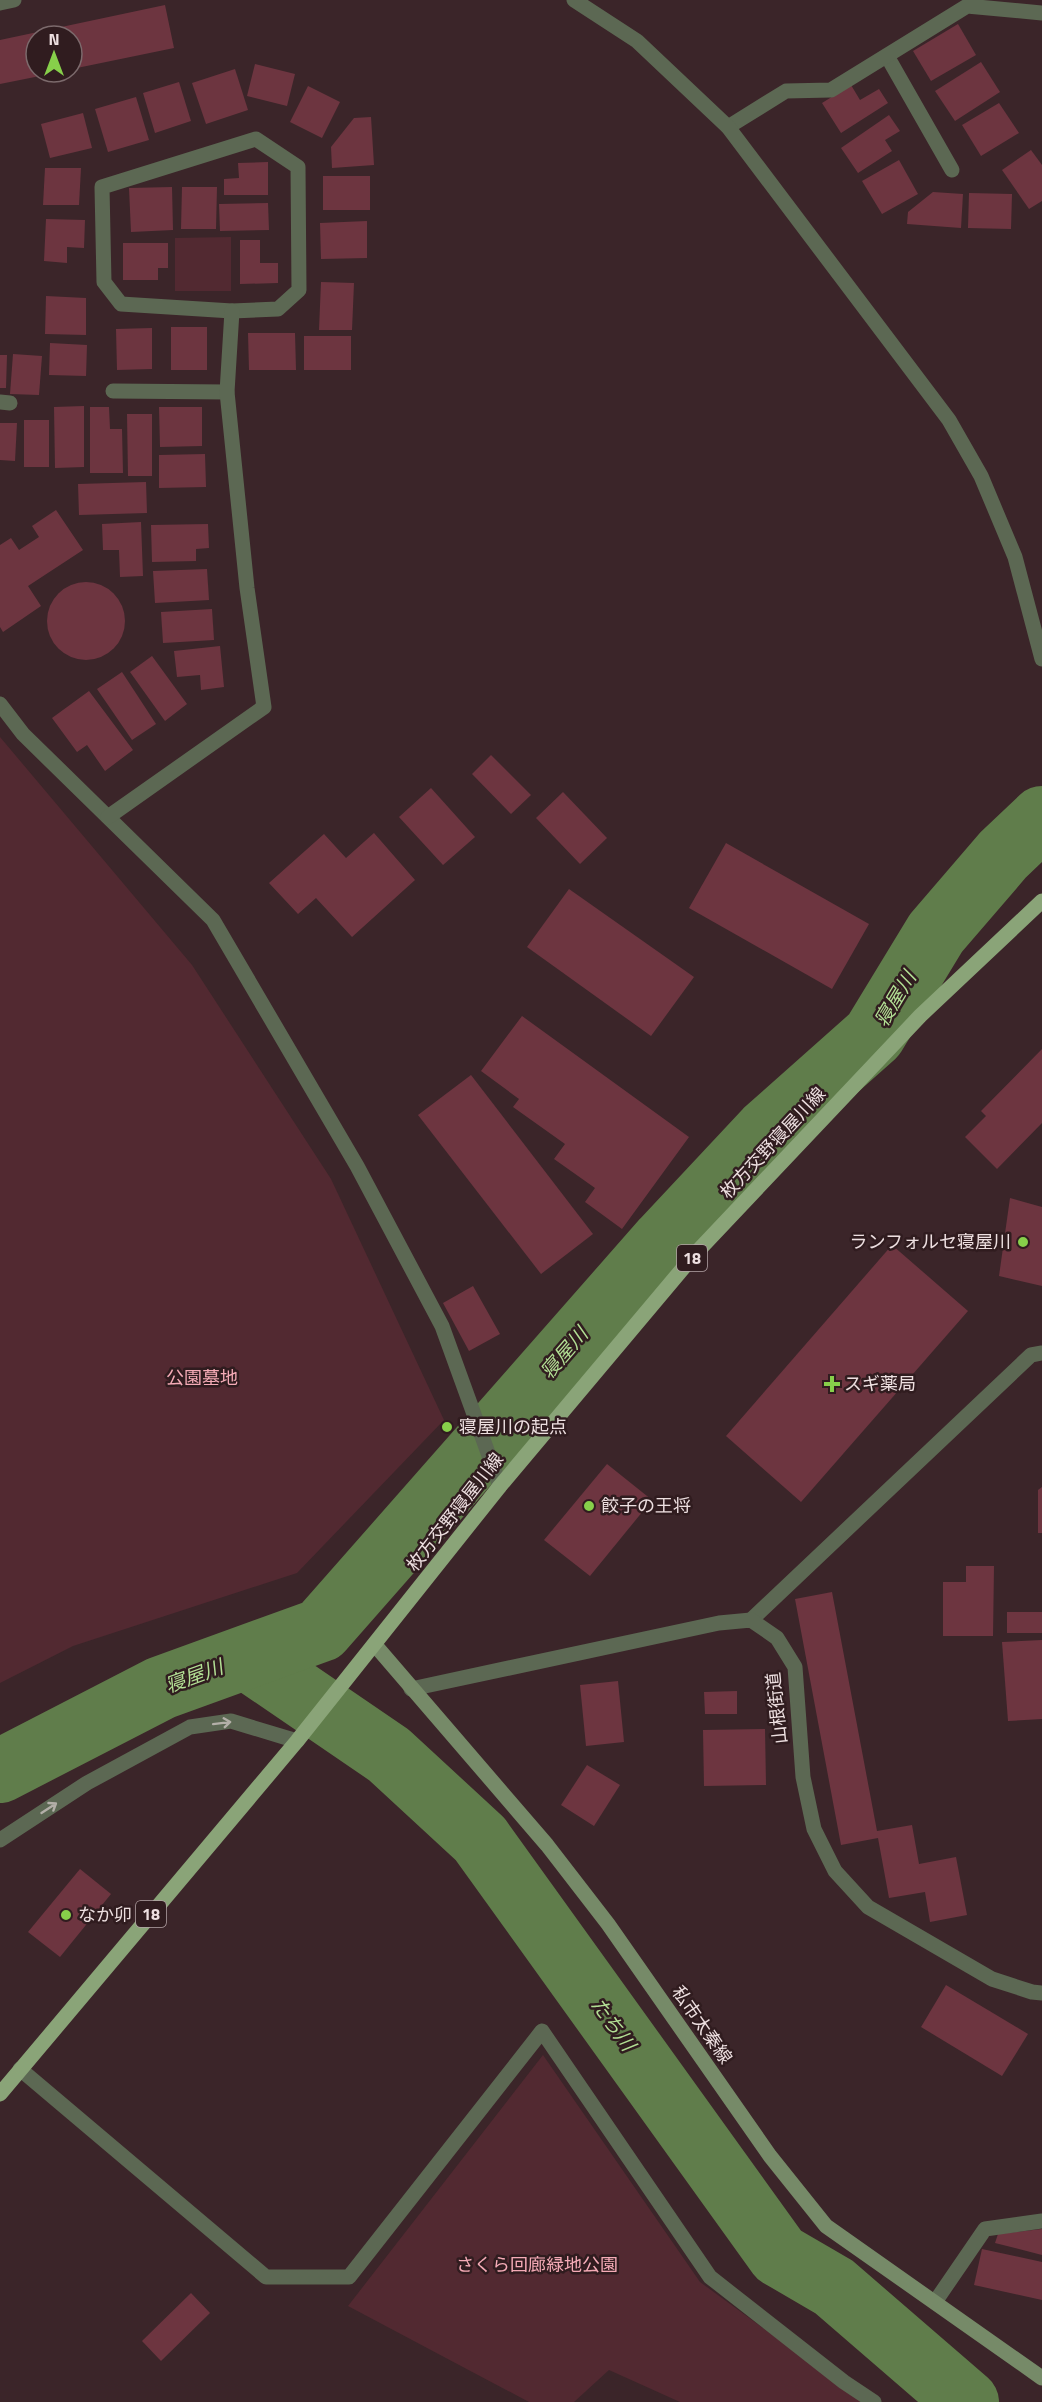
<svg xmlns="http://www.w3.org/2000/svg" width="1042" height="2402" viewBox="0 0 1042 2402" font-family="'Titillium Web','Noto Sans JP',sans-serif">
	<rect width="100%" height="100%" fill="#3b2529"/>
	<!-- green -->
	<g fill="#522931">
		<polygon points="231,237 231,291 175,291 175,238"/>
		<polygon points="0,737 192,965 331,1179 444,1420 297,1573 73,1646 0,1683"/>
		<polygon points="543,2055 700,2282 864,2402 680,2402 609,2370 574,2402 529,2402 348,2306"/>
	</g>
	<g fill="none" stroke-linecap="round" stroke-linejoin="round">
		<!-- river -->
		<g stroke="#607d4b" stroke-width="64">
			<polyline points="247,1658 389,1755 480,1839 779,2255 834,2287 967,2402"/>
			<polyline points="0,1771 161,1688 321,1630 664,1240 766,1131 874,1035 936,933 1003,855 1042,818"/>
		</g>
	</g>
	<!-- building -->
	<g fill="#6d3540">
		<polygon points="165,5 174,48 72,69 72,36 36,36 36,72 55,73 0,84 0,40"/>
		<polygon points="958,24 976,55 931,81 913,51"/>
		<polygon points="981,62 1000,92 955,121 935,91"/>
		<polygon points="255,64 295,74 287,106 247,96"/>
		<polygon points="235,69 248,110 206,124 192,83"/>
		<polygon points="179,82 191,121 155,133 143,93"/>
		<polygon points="851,85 860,100 879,89 888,103 841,133 822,103"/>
		<polygon points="308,86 340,102 322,138 290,122"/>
		<polygon points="136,97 149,140 108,152 95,109"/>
		<polygon points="999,103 1019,133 981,156 962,125"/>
		<polygon points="83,113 92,148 50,158 41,124"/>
		<polygon points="889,115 900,131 885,140 892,151 858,173 841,148"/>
		<polygon points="371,117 374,165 332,168 331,147 354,118"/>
		<polygon points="1031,150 1042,165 1042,201 1029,209 1002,170"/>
		<polygon points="899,160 918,194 882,214 862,181"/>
		<polygon points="268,162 268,195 224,195 224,179 239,178 238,163"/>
		<polygon points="45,168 81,168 79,205 43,205"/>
		<rect x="323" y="176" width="47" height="34"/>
		<polygon points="172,187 173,230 131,232 129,188"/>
		<polygon points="182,187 217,187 216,229 181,229"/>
		<polygon points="933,192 963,194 961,228 907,224 908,212"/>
		<polygon points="969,193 1012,194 1011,229 968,228"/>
		<polygon points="268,203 269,230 220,231 219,204"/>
		<polygon points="46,219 85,220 84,248 67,247 67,263 44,261"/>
		<polygon points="367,221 367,258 321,259 320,223"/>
		<polygon points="240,240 260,240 260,263 278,263 278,283 240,284"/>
		<polygon points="123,243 168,243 168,268 158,268 158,280 123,280"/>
		<polygon points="321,282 354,283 352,330 319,330"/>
		<polygon points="46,296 86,298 86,335 45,334"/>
		<rect x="171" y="327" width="36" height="43"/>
		<polygon points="152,328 152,369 117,370 116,329"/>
		<polygon points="248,333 295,333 296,370 249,370"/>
		<rect x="304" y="336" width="47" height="34"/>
		<polygon points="50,343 87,345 86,376 49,375"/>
		<polygon points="13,354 42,356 39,395 10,394"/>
		<polygon points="0,355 7,355 6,388 0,388"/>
		<polygon points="84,406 84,467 55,468 54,407"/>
		<polygon points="90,407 109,407 110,429 122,429 123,473 90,473"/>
		<polygon points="159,407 202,407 202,446 160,447"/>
		<polygon points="127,414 152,414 152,476 128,476"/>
		<rect x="24" y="420" width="25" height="47"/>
		<polygon points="0,423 17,423 15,461 0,460"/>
		<polygon points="205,454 206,487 159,488 159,455"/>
		<polygon points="146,482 147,513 79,515 78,484"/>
		<polygon points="56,510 83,550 28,586 41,606 3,632 0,627 0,545 11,538 19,550 39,537 32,526"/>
		<polygon points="141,522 143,576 120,577 119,550 103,550 102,524"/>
		<polygon points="208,524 209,548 196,549 196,561 152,562 151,525"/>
		<polygon points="207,569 209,600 155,603 153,571"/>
		<circle cx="86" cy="621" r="39"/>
		<polygon points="212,609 214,640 163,643 161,612"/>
		<polygon points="220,646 224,687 201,690 200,675 177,677 174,651"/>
		<polygon points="152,656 187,704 165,721 130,672"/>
		<polygon points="122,672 156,724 132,740 97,689"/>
		<polygon points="89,691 133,750 105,771 87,745 77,752 52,718"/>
		<polygon points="491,755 531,795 511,814 472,774"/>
		<polygon points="431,788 475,837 443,865 399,817"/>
		<polygon points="563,792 607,838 580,864 536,818"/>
		<polygon points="374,833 415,880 352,937 316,898 298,914 269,883 324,834 346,858"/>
		<polygon points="726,843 869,924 832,989 689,908"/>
		<polygon points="569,889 694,977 651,1036 527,947"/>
		<polygon points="522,1016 689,1137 622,1229 585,1202 595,1188 554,1159 565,1144 513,1107 519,1099 481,1071"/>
		<polygon points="1042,1049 1042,1123 997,1169 965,1137 986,1116 981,1111"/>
		<polygon points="471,1075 593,1234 541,1274 418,1115"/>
		<polygon points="1010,1198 1042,1207 1042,1286 999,1276"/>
		<polygon points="892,1245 968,1311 801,1502 726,1436"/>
		<polygon points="473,1286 500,1334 469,1351 443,1303"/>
		<polygon points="607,1464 652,1500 590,1576 544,1540"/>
		<polygon points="1042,1487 1042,1533 1038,1533 1038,1490"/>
		<polygon points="966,1566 994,1566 993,1636 943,1636 943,1582 966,1582"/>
		<polygon points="832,1592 877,1831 912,1825 919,1864 956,1857 967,1915 930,1922 925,1892 889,1898 878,1838 841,1845 795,1599"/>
		<rect x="1007" y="1612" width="35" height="21"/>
		<polygon points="1042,1640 1042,1719 1008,1721 1002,1642"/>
		<polygon points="618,1681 624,1742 586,1746 580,1685"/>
		<polygon points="737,1691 737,1714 705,1714 704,1692"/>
		<polygon points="765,1729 766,1785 704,1786 703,1730"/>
		<polygon points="587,1765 620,1785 594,1826 561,1805"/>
		<polygon points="80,1869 111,1894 60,1957 28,1932"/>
		<polygon points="946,1985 1028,2034 1002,2076 921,2027"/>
		<polygon points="1042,2229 1042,2255 995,2243 998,2234"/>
		<polygon points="982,2249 1042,2262 1042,2300 974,2285"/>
		<polygon points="191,2293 210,2313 161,2361 142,2341"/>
	</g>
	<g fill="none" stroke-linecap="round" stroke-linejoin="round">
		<!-- service -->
		<g stroke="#5c6853" stroke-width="15">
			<polyline points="0,3 14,0"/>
			<polyline points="887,56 952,170"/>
			<polygon points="256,139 298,167 299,290 278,309 232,311 121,304 104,282 102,187"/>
			<polyline points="113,391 227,392"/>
			<polyline points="751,1620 1031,1355 1042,1353"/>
		</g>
		<!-- minor -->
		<g stroke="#5c6853" stroke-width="15">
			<polyline points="728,127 786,91 831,90 967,6 1042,13"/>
			<polyline points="0,402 10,403"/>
			<polyline points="0,704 23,734 213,920 357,1166 442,1326 500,1486"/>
			<polyline points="108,817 264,707 247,588 227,392 232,311"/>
			<polyline points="411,1689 719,1623 751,1620 777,1638 795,1667 803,1777 814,1829 835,1871 868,1907 992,1979 1032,1992 1042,1993"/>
			<polyline points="0,1840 87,1783 190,1727 231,1721 297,1741"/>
			<polyline points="20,2069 266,2277 349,2277 542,2031 710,2277 844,2382 874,2402"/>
			<polyline points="935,2302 985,2229 1042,2221"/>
		</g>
		<!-- tertiary -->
		<polyline stroke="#5c6853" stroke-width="15" points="574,0 637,41 728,127 949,420 981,476 1015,557 1042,659"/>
		<!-- secondary -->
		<polyline stroke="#768a68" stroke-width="15" points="375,1645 547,1845 608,1924 770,2156 826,2226 1042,2378"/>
		<!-- primary -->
		<polyline stroke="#8aa478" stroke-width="15" points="0,2094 297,1741 500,1486 695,1254 920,1016 1042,901"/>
	</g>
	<!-- one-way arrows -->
	<defs><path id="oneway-shaft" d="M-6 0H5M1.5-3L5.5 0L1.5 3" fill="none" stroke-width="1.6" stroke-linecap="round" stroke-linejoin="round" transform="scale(1.5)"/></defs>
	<g stroke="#b3afa8">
		<use href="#oneway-shaft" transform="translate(222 1723) rotate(-7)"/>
		<use href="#oneway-shaft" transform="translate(49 1808) rotate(-33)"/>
	</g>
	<!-- markers -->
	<g fill="#87cf4a" stroke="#301c1f" stroke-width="2">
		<circle cx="1023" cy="1242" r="6"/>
		<path d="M829 1375h6v6h6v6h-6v6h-6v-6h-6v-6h6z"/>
		<circle cx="447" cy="1427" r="6"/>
		<circle cx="589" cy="1506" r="6"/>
		<circle cx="66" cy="1915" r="6"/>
	</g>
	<g text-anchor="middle" stroke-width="5" stroke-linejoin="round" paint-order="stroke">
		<!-- shield labels -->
		<g fill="#301c1f" stroke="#b4a4a6" stroke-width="1.5">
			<rect x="677" y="1245" width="30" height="26" rx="4.5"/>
			<rect x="136" y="1901" width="30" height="26" rx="4.5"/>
		</g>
		<g font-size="16" font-weight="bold" fill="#eddfe0">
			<text x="692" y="1264">18</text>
			<text x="151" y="1920">18</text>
		</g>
		<!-- street labels -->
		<g font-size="18" fill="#eddfe0" stroke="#301c1f">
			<text transform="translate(773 1143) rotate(-47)" y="6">枚方交野寝屋川線</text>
			<text transform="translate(455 1512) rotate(-52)" y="6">枚方交野寝屋川線</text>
			<text transform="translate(777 1708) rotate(-96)" y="6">山根街道</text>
			<text transform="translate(702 2025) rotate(55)" y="6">私市太秦線</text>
		</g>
		<!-- poi labels -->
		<g font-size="18" fill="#eddfe0" stroke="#301c1f" text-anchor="start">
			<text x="1011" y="1248" text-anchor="end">ランフォルセ寝屋川</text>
			<text x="844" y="1390">スギ薬局</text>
			<text x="459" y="1433">寝屋川の起点</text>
			<text x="601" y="1512">餃子の王将</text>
			<text x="78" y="1921">なか卯</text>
		</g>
		<!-- park labels -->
		<g font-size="18" fill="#f5abb7" stroke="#301c1f">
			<text x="202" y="1384">公園墓地</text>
			<text x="537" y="2271">さくら回廊緑地公園</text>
		</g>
		<!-- water labels -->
		<g font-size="20" font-style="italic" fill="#b2df94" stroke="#301c1f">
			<text transform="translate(895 999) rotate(-59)" y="7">寝屋川</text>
			<text transform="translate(564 1353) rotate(-49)" y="7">寝屋川</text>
			<text transform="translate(194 1676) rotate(-20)" y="7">寝屋川</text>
			<text transform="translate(613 2024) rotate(54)" y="7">たち川</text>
		</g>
	</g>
	<!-- north arrow -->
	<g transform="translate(54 54)"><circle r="28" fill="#301c1f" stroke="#7c6a6c" stroke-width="1.5"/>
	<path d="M0-4.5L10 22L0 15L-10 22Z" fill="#87cf4a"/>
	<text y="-9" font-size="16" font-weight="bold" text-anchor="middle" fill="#eddfe0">N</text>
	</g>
</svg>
